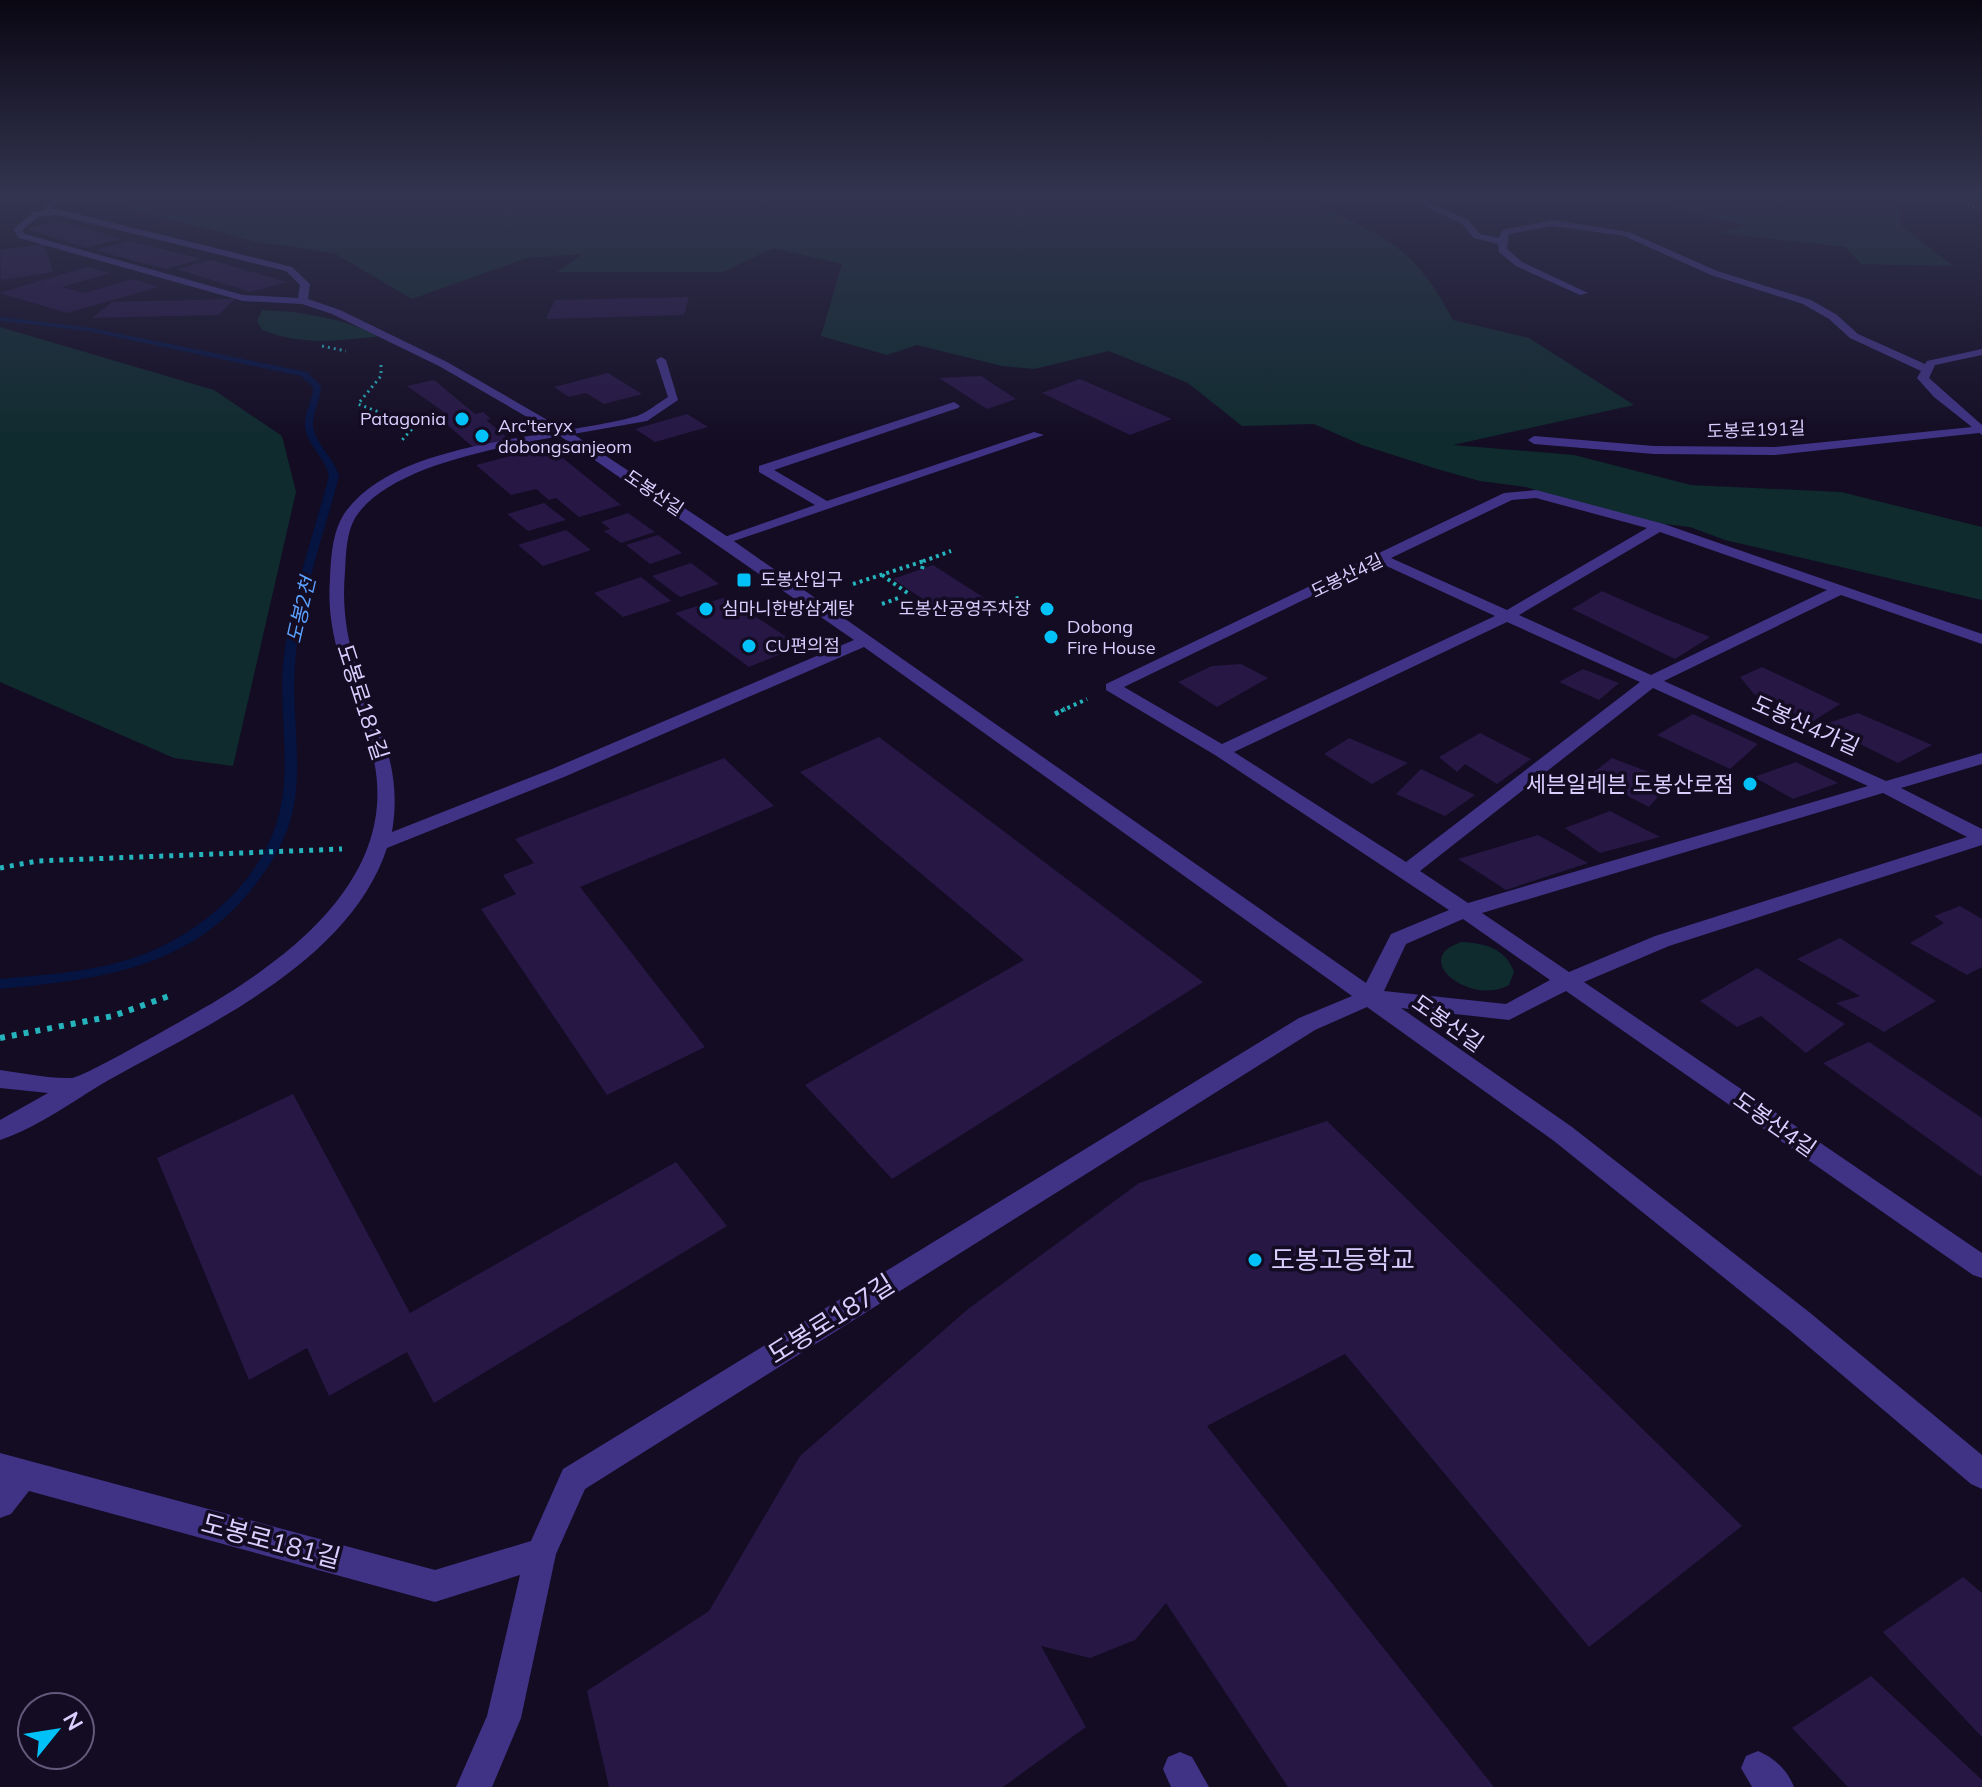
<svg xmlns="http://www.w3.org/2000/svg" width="1982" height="1787" viewBox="0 0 1982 1787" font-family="Mulish,'Noto Sans KR',sans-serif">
	<rect width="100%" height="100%" fill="#130c23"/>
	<!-- green -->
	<g fill="#0f2b2e">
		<path d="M 91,195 L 1292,195 C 1324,208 1381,232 1406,255 C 1426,273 1441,297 1453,320 L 1529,338 L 1634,405 L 1453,445 L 1574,455 L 1691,485 L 1841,492 L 1982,527 L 1982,600 L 1725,540 L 1690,527 L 1639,521 L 1526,487 L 1480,481 L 1437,469 L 1362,445 L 1314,424 L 1242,426 L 1188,383 L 1109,351 L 1034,369 L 1002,366 L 917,345 L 887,355 L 821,336 L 842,264 L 773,248 L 723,272 L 557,272 L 583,254 L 527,258 L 412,299 L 334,253 L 258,242 L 82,197 Z"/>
		<polygon points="1587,195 1854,195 1898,207 1900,225 1953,266 1861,264 1845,247 1719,233 1747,226 1648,202"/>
		<path d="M 262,310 C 304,311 342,319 381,336 C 338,341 302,346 262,330 L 257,321 Z"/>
		<polygon points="0,327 214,390 282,436 296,492 233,766 174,758 0,682"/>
		<path d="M 1462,942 C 1485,943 1506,949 1514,972 L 1509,985 C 1471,1007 1408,958 1462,942 Z"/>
	</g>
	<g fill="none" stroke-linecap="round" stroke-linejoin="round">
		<!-- stream -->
		<path fill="#061442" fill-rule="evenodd" d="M 0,317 L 87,327 L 307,372 L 321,386 C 321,399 313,411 313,424 C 314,444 334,457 339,476 C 323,538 299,601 295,665 C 291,713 303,762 293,810 C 287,838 272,863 255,885 C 190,970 98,979 0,989 L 0,979 C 40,975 81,973 120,962 C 191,943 264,884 280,810 C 291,762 279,713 283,665 C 289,601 313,538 329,476 C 326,457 305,444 305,424 C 305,411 313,400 313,387 L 301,376 L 87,331 L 0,321 Z"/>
	</g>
	<!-- building -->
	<g fill="#261745">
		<polygon points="61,221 121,239 86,248 27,229"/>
		<polygon points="130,241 202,259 166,269 94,250"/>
		<polygon points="44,244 53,272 1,280 0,250"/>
		<polygon points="211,260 286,282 251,292 177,269"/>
		<polygon points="87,267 110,273 62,287 84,293 133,279 159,287 67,313 0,293"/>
		<polygon points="689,297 684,315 546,319 555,300"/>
		<polygon points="235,299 218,315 92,318 112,302"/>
		<polygon points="608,373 642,394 604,404 586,393 569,397 554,387"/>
		<polygon points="981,376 1016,399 987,409 939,378"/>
		<polygon points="1080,379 1172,419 1130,435 1042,393"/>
		<polygon points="434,380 475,414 483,412 491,419 486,420 509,439 474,448 435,414 444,412 407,386"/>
		<polygon points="687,414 708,427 655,442 635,429"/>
		<polygon points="548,446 621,505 579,517 556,498 549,500 536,489 511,495 476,465"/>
		<polygon points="544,503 566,520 528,531 507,514"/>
		<polygon points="628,513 655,532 621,543 604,531 610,529 601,522"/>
		<polygon points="566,530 591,550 543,566 518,545"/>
		<polygon points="658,535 682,553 650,564 626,545"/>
		<polygon points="691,563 719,584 680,597 652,576"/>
		<polygon points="933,565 986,599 945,614 893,579"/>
		<polygon points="641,577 671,601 623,617 594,593"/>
		<polygon points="1602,591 1654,614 1710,637 1675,659 1572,609"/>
		<polygon points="726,597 800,646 749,667 675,613"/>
		<polygon points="1241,664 1268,678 1217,707 1178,682 1212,666"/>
		<polygon points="1762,667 1840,704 1812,722 1754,694 1740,677"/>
		<polygon points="1583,669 1619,683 1599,700 1559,682"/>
		<polygon points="1858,713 1932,745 1898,763 1822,725"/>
		<polygon points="1693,714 1758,744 1730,769 1657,735"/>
		<polygon points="1480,733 1531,759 1497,784 1465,764 1457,772 1439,757"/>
		<polygon points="879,737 1203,982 892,1179 805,1085 1024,960 800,772"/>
		<polygon points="1349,738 1408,763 1372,784 1324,754"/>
		<polygon points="724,758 774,806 580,887 705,1047 607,1095 481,909 516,894 503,875 534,863 515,839"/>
		<polygon points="1612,758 1672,781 1649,807 1589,776"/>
		<polygon points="1796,762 1838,783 1793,799 1754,777"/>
		<polygon points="1421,769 1475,795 1445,816 1396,794"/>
		<polygon points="1610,811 1660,837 1600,853 1565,828"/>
		<polygon points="1538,835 1588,863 1506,890 1458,859"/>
		<polygon points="1960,906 1982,919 1982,967 1967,975 1910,943 1944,923 1934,916"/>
		<polygon points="1840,938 1936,1001 1884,1032 1836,1003 1860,996 1797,959"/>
		<polygon points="1757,968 1845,1024 1806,1053 1761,1016 1737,1027 1700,1001"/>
		<polygon points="1869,1042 1982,1118 1982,1177 1823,1063"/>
		<polygon points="293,1094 410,1313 676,1162 727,1226 434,1403 407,1352 329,1396 307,1348 249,1380 157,1158"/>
		<polygon points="1327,1121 1742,1526 1589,1647 1345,1354 1207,1426 1494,1787 1288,1787 1166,1603 1135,1640 1090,1658 1041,1646 1086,1727 1003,1787 609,1787 587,1691 709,1611 800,1456 968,1309 1139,1183"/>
		<polygon points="1963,1577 1982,1593 1982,1737 1883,1632"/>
		<polygon points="1871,1676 1982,1780 1982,1787 1848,1787 1792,1728"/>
	</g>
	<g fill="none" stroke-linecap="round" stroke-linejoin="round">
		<!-- path-far4 -->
		<polyline stroke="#25b3bc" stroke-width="2" stroke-dasharray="2 3" stroke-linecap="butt" points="1934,195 1982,209"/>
		<!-- path-far3 -->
		<g stroke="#25b3bc" stroke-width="3" stroke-dasharray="2 4" stroke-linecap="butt">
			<polyline points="322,346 346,351"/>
			<polyline points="381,365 381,376 358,404 407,423 412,429 402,440"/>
		</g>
		<!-- path-far2 -->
		<g stroke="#25b3bc" stroke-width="4" stroke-dasharray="3 4" stroke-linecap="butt">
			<polyline points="922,569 924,561 951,551"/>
			<polyline points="882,575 909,594"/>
			<polyline points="853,584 924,561"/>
			<polyline points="975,603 997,605 1021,597"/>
			<polyline points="882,604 901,597"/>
			<polyline points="1061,711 1087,699"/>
		</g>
		<!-- path-far1 -->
		<g stroke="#25b3bc" stroke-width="5" stroke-dasharray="4 6" stroke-linecap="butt">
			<polyline points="1055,714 1065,709"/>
			<polyline points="0,868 37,861 342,849"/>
		</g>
		<!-- path -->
		<polyline stroke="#25b3bc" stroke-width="6" stroke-dasharray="5 7" stroke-linecap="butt" points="0,1038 113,1016 169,996"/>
		<!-- service -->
		<g fill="#403386" fill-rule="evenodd">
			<path d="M 57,209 L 292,267 L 310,284 L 308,299 L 340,310 L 447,362 L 570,433 L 560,436 L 439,366 L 332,314 L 302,304 L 243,301 L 19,238 L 13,229 L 34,212 ZM 57,215 L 286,271 L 300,285 L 298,298 L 243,295 L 25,234 L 22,230 L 39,216 Z"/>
			<polygon points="954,402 960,406 958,408 774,470 827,501 1034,432 1044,435 728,543 716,540 815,505 759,472 759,466"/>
			<polygon points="1982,426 1979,433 1775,455 1654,454 1534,444 1528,440 1534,436 1654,446 1775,447"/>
			<polygon points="1180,1752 1192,1757 1209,1787 1171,1787 1163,1769 1168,1757"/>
		</g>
		<!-- pedestrian -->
		<polygon fill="#403386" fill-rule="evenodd" points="61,195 70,195 53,207 51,213 45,213 46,204"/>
		<!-- minor -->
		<g fill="#403386" fill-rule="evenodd">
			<polygon points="1402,195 1412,195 1468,220 1480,234 1499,238 1502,230 1553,220 1629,232 1717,271 1811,300 1837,315 1858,334 1925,364 1927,361 1982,349 1982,355 1935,365 1929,378 1982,425 1982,435 1934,397 1917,378 1921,371 1850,338 1829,319 1803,304 1711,275 1624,236 1553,226 1509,234 1507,249 1522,262 1588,293 1580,295 1516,266 1499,252 1498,244 1474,238 1462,224"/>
			<path d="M 661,357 L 666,360 L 678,400 L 647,421 L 573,434 L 728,537 L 1366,983 L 1391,934 L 1449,910 L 1215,755 L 1106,690 L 1106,684 L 1504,493 L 1536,490 L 1664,524 L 1982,634 L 1982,644 L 1841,595 L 1664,681 L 1886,781 L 1982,753 L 1982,764 L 1901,788 L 1982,829 L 1982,845 L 1669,946 L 1584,982 L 1982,1253 L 1982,1278 L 1973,1275 L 1566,991 L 1509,1020 L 1401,1008 L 1572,1127 L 1809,1312 L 1982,1455 L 1982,1489 L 1971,1484 L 1789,1330 L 1554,1141 L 1367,1007 L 1315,1030 L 585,1489 L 556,1554 L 521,1718 L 492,1787 L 456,1787 L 487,1716 L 520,1575 L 435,1602 L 29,1491 L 11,1514 L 0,1518 L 0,1453 L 435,1570 L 531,1541 L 563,1469 L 1299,1018 L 1352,996 L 864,647 L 564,777 L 387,848 C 349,963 205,1026 107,1081 C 73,1101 37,1128 0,1140 L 0,1120 L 48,1093 L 0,1088 L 0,1070 C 23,1073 50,1079 72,1078 C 87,1076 191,1015 211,1004 C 304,948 408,864 369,742 C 351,687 325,639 330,579 C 331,558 332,533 344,514 C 396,438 556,439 637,416 C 648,412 658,403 668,397 L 656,360 ZM 560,436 L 854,640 L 552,769 L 392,832 C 403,767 378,727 357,668 C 346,637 342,604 345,572 C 346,555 346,534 355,518 C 388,465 503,447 560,436 ZM 1536,498 L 1647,528 L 1507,610 L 1391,558 L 1512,500 ZM 1660,532 L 1827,590 L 1651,675 L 1519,615 ZM 1380,563 L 1495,616 L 1222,744 L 1124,687 ZM 1507,622 L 1640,682 L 1406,862 L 1234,752 ZM 1653,688 L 1868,786 L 1468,903 L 1420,871 ZM 1883,793 L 1967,837 L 1655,936 L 1569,972 L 1482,913 ZM 1463,919 L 1550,980 L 1506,1004 L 1384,991 L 1406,944 Z"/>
			<path d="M 1758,1751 C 1775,1758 1787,1770 1794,1787 L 1752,1787 L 1741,1768 L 1746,1756 Z"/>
		</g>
	</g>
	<!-- sky -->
	<linearGradient id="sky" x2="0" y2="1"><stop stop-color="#0a0713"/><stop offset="0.44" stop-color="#333450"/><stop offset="1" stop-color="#333450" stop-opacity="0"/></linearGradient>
	<rect width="1982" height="445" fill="url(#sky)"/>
	<!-- markers -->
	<g fill="#00c2f9" stroke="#130c23" stroke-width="3">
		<circle cx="462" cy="419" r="8"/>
		<circle cx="482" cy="436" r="8"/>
		<rect x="736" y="572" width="16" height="16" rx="4"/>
		<circle cx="706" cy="609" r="8"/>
		<circle cx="1047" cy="609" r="8"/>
		<circle cx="1051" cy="637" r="8"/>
		<circle cx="749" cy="646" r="8"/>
		<circle cx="1750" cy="784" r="8"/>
		<circle cx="1255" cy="1260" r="8"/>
	</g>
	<g text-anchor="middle" stroke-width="7" stroke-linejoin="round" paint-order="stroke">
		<!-- far-poi labels -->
		<g font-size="18" fill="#daceff" stroke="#130c23" text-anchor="start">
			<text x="446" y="425" text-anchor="end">Patagonia</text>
			<text x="498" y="432">Arc'teryx<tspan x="498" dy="21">dobongsanjeom</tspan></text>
			<text x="760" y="586">도봉산입구</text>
			<text x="722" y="615">심마니한방삼계탕</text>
			<text x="1031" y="615" text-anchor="end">도봉산공영주차장</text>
			<text x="1067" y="633">Dobong<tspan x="1067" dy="21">Fire House</tspan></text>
			<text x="765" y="652">CU편의점</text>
		</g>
		<!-- far-street labels -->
		<g font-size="18" fill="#daceff" stroke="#130c23">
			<text transform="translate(1756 430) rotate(-2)" y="6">도봉로191길</text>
			<text transform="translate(654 493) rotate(34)" y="6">도봉산길</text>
			<text transform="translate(1347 576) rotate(-26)" y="6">도봉산4길</text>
		</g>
		<!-- far-water labels -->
		<g font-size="20" font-style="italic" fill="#5ca0ff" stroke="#130c23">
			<text transform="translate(301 610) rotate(-77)" y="7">도봉2천</text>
		</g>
		<!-- street labels -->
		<g font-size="22" fill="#daceff" stroke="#130c23">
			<text transform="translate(363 702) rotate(72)" y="8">도봉로181길</text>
			<text transform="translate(1806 725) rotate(24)" y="8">도봉산4가길</text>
			<text transform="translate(1448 1023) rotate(35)" y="8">도봉산길</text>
			<text transform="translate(1775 1124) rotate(35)" y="8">도봉산4길</text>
		</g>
		<!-- poi labels -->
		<g font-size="22" fill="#daceff" stroke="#130c23" text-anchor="end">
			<text x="1734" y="792">세븐일레븐 도봉산로점</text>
		</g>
		<!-- near-poi labels -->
		<g font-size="26" fill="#daceff" stroke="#130c23" text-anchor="start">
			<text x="1271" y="1269">도봉고등학교</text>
		</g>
		<!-- near-street labels -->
		<g font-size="26" fill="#daceff" stroke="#130c23">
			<text transform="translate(831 1319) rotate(-32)" y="9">도봉로187길</text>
			<text transform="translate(271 1541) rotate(15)" y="9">도봉로181길</text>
		</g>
	</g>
	<!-- north arrow -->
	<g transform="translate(56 1731) rotate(60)"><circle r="38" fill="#130c23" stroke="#635a7b" stroke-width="2"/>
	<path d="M0-6L14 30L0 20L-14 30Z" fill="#00c2f9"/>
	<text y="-12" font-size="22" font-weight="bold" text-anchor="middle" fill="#daceff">N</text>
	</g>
</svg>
